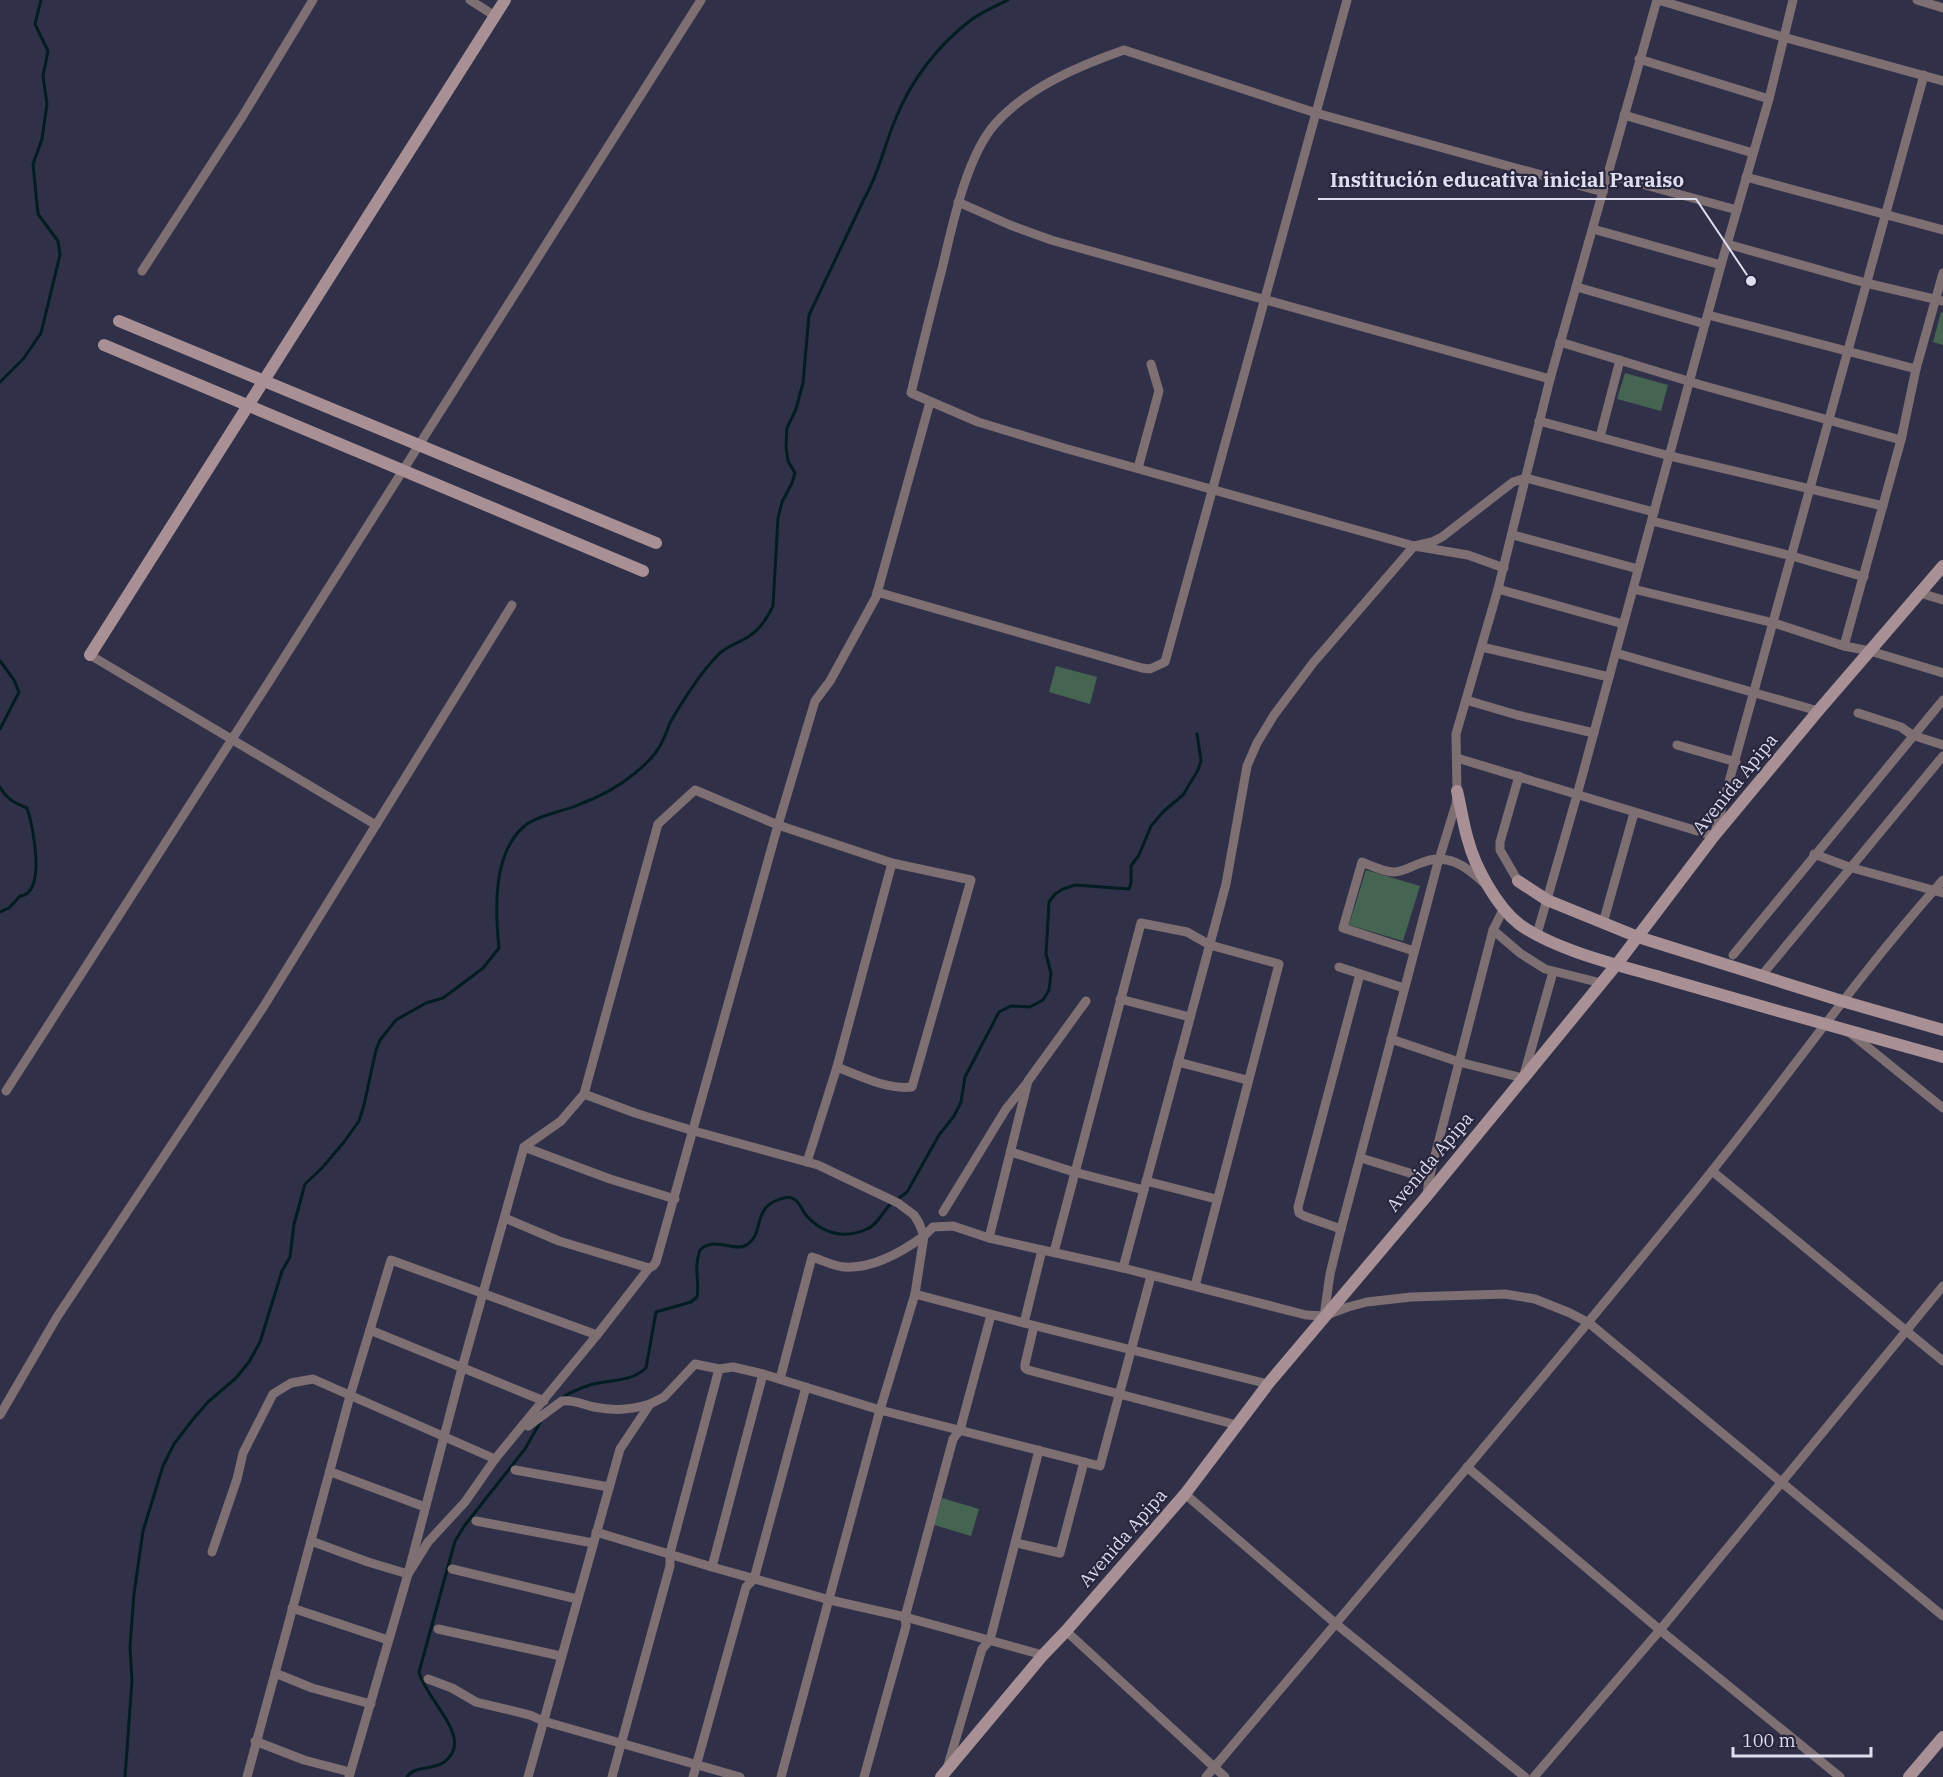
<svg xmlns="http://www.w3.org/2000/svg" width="1943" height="1777" viewBox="0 0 1943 1777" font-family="'IBM Plex Serif',serif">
	<rect width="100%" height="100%" fill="#313049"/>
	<!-- green -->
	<g fill="#456552">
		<polygon points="1941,312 1943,313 1943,345 1933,342"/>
		<polygon points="1625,373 1668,385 1661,411 1617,399"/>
		<polygon points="1056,666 1097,677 1090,704 1049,692"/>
		<polygon points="1366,870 1420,886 1403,941 1349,925"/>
		<polygon points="942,1498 979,1509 971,1536 934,1525"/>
	</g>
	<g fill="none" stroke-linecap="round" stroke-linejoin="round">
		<!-- stream -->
		<g stroke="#011d21" stroke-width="3">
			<polyline points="0,382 24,358 41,333 60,255 58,241 38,214 33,164 42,139 47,104 43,76 48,51 35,24 41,0"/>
			<polyline points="0,661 14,680 19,692 0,729"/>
			<path d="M 0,787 C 6,799 15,803 27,808 C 33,825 47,894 20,896 L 9,908 L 0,912"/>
			<polyline points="898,1199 907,1192 939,1135 954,1116 961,1102 965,1077 999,1012 1011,1006 1030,1007 1043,1000 1049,990 1051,973 1046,954 1048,920 1049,902 1055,894 1063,889 1075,885 1129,889 1131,883 1131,866 1139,855 1151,826 1164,811 1183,795 1198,770 1201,761 1197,734"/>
			<path d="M 563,1397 C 571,1392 581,1388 590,1385 C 609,1379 630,1383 646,1368 L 656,1312 L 691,1302 L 697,1297 C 700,1280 693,1269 700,1250 C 716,1235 735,1254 748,1244 C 763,1233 754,1213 773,1202 C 779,1199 788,1195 794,1199 C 799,1202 802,1209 805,1214 C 821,1233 843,1240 867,1229 C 879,1224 882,1211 892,1203"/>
			<path d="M 125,1777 L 132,1681 L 130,1647 L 134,1594 L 143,1531 L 163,1466 L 174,1444 L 194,1418 L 208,1402 L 236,1378 L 249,1362 L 260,1342 L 282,1271 L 290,1257 L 294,1224 L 305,1184 L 322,1168 L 344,1142 L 359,1121 L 364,1105 L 376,1050 L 380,1040 L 396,1020 L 426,1003 L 443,998 L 458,987 L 483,968 L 499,948 C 495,910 492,850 527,824 C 541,814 562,812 578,805 C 597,798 618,787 634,774 C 644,766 655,756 661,744 C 665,737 667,730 670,723 C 683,700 699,675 717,656 C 726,646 737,644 748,637 C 759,630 768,617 773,606 L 778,518 L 782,502 L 792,483 L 795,473 L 788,461 L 786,447 L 787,428 L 796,409 L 803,383 L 809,315 L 864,199 C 879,174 884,145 896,118 C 911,80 939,44 971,20 C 982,12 996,6 1008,0"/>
			<path d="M 407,1777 C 416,1762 442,1775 453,1751 C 463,1729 424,1695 419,1672 L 455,1541 L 465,1525 L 525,1449 L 542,1419"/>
		</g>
		<!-- street -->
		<g stroke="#7e6f72" stroke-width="9">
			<polyline points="470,0 495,16"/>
			<polyline points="1658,0 1783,37 1943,81"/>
			<polyline points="1917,0 1943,8"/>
			<polyline points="1639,59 1769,99"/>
			<polyline points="1624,115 1753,153"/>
			<polyline points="1608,175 1737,210"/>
			<polyline points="1746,177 1943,230"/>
			<polyline points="958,202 1010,225 1051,240 1550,379"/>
			<polyline points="1593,229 1721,265"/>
			<polyline points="1727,244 1866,283 1943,301"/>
			<polyline points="142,271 242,117 313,0"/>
			<polyline points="1577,287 1705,324"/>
			<polyline points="1708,315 1916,369"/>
			<polyline points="1560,342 1701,385 1901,440"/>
			<polyline points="1539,421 1670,456 1883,506"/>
			<polyline points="1600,437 1620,360"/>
			<polyline points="1138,468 1159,391 1151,364"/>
			<polyline points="1652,521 1792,556 1864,577"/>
			<polyline points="1513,535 1638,569"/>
			<path d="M 1504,568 L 1468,555 L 1414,546 L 1064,448 L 978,422 L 911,393 C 921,352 931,310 942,269 C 952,227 966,157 995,124 C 1027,88 1078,66 1124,50 L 1316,113 L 1603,192"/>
			<polyline points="1498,589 1623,624"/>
			<polyline points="1633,589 1774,623 1844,646 1870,651 1943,673"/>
			<polyline points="877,592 1142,668 1150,669 1165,662 1347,0"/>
			<polyline points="1920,593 1943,600"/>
			<polyline points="1844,646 1901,440 1916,369 1943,273"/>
			<polyline points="1482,647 1609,677"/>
			<polyline points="1616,653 1818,711"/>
			<polyline points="90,655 376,825"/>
			<polyline points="1466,700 1517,715 1594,733"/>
			<polyline points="1858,713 1901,727 1912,735 1943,745"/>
			<polyline points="1677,745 1736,762"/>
			<polyline points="1457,758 1714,836 1924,75"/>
			<polyline points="1814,854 1849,867 1943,893"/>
			<polyline points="1518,881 1500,850 1500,842 1519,776"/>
			<polyline points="1603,923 1634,813"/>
			<polyline points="1493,930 1520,953 1545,969 1601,983"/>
			<polyline points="1537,934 1577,795 1721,265 1769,99 1793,0"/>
			<path d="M 1414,951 L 1343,928 L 1362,862 C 1372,866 1384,872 1394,872 C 1403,872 1412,866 1421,863 C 1447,852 1466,866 1484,883"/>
			<polyline points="1733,955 1943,700"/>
			<polyline points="1339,967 1404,988"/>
			<polyline points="1762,975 1943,756"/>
			<polyline points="1120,999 1190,1017"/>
			<polyline points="1849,1032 1943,1108"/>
			<polyline points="1391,1039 1459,1062 1523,1078 1553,972"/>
			<polyline points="1178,1062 1247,1080"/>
			<polyline points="6,1091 272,677 701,0"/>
			<path d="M 584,1094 L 635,1113 L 694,1131 L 818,1165 L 898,1203 L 914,1215 L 919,1223 L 924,1236 C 902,1252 873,1269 844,1267 C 833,1266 822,1260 812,1257 L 780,1379"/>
			<polyline points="524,1147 610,1179 675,1199"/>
			<polyline points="1011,1152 1074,1172 1144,1190"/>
			<polyline points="1361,1158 1429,1179"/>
			<polyline points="807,1162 837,1067 892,863"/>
			<polyline points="1712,1171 1943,1361"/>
			<polyline points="1146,1181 1216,1199"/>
			<polyline points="1427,1195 1429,1179 1493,930 1504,908"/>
			<polyline points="943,1212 1006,1109 1027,1083"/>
			<polyline points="505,1218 559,1241 649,1268 653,1266 656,1262 778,825 815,701 830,681 876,597 930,402"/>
			<polyline points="1341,1229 1304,1216 1299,1213 1298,1207 1360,974"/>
			<polyline points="989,1238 1028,1081 1086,1001"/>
			<polyline points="1054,1252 1141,923 1187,932 1210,945 1279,964 1195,1286"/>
			<polyline points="1123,1268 1226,884 1247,766 1257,743 1274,715 1313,663 1414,546 1432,542 1442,537 1513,482 1526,478 1654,512"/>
			<polyline points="915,1294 1024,1323 1268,1384"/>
			<polyline points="1324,1316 1330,1274 1341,1229 1437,866 1456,804 1457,791 1456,734 1498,589 1550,379 1657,0"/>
			<polyline points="1024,1323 1042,1250"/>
			<polyline points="1034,1326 1025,1364 1025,1368 1028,1370 1237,1425"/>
			<polyline points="370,1330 544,1401"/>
			<polyline points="0,1415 57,1317 264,1006 512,605"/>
			<path d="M 528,1426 L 562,1401 C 574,1399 583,1405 594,1407 C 614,1411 630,1410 650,1404"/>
			<polyline points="1467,1467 1660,1630 1840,1777"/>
			<polyline points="515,1470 609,1487"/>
			<polyline points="331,1472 425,1507"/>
			<polyline points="1185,1494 1335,1623 1525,1777"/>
			<polyline points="476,1521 593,1543"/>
			<polyline points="596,1532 712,1567 830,1600 905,1617 1043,1655"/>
			<polyline points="311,1541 368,1562 408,1574 428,1542 465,1502 495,1459 597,1335"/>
			<polyline points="1016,1543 1060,1553 1084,1462"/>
			<polyline points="212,1552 237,1479 243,1453 273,1394 291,1383 313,1379 495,1459"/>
			<polyline points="712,1567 763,1374"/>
			<polyline points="452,1569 577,1599"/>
			<polyline points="292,1608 388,1640"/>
			<polyline points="438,1629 561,1656"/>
			<polyline points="1066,1631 1225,1777"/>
			<polyline points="275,1673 312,1688 371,1704"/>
			<polyline points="428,1679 452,1688 476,1702 530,1715 543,1721 740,1777"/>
			<polyline points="255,1741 304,1760 350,1772"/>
			<polyline points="947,1769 982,1649 990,1640 1039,1450"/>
			<polyline points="247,1777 350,1396 391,1260 597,1335 649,1268"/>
			<path d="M 349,1777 L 408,1574 L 462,1368 L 524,1147 L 561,1121 L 584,1094 L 658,824 L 695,790 L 778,825 L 892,863 L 971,880 L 912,1087 C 887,1090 860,1076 837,1067"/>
			<polyline points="528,1777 620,1449 650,1404 664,1397 695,1364 719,1369"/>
			<polyline points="612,1777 670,1566 670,1553 719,1369 733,1367 763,1374 880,1410 1100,1466 1151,1276"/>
			<polyline points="693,1777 746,1587 754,1579 806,1387"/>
			<polyline points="781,1777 880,1410 915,1294 924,1236 933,1227 953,1226 989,1238 1123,1268 1306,1315 1324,1316 1348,1307 1367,1302 1411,1297 1505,1294 1535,1299 1570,1313 1589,1323 1943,1616"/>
			<polyline points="864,1777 906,1626 905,1617 953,1439 960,1430 991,1315"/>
			<path d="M 1206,1777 C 1372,1581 1538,1385 1700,1186 C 1782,1085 1856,977 1943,880"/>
			<polyline points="1534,1777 1660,1630 1943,1286"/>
		</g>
		<!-- secondary -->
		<g stroke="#a89095" stroke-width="12">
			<polyline points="119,321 656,543"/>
			<polyline points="104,345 643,571"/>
			<polyline points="90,655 505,0"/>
			<path d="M 1457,791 C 1461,807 1463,824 1468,840 C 1475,867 1497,907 1519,924 C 1554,950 1622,966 1663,978 C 1756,1005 1850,1031 1943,1057"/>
			<polyline points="1518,881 1547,900 1638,937 1842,1001 1943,1030"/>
			<polyline points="941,1777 1043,1655 1066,1631 1185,1494 1268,1384 1426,1197 1617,964 1714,836 1818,711 1943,566"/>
			<polyline points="1909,1777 1943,1737"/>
		</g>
	</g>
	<g text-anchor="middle" stroke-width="4.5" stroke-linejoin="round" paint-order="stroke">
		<!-- street labels -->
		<g font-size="18" fill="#dedeee" stroke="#27263e">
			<text transform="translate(1735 784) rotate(-51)" y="6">Avenida Apipa</text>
			<text transform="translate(1430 1162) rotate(-50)" y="6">Avenida Apipa</text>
			<text transform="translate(1123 1538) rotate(-49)" y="6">Avenida Apipa</text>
		</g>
	</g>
	<!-- callouts -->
	<path fill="none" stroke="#dedeee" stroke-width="2" d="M1751 281L1696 199H1318"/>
	<circle fill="#dedeee" stroke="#27263e" stroke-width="2" cx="1751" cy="281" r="6"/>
	<g font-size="20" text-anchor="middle" font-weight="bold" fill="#dedeee" stroke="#27263e" stroke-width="4.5" stroke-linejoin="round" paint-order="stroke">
		<text x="1507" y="187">Institución educativa inicial Paraiso</text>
	</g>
	<!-- scale -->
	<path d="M1733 1747v9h138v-9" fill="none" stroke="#dedeee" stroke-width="3"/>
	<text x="1742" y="1747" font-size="18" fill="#dedeee" stroke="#27263e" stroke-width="4.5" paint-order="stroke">100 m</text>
</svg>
